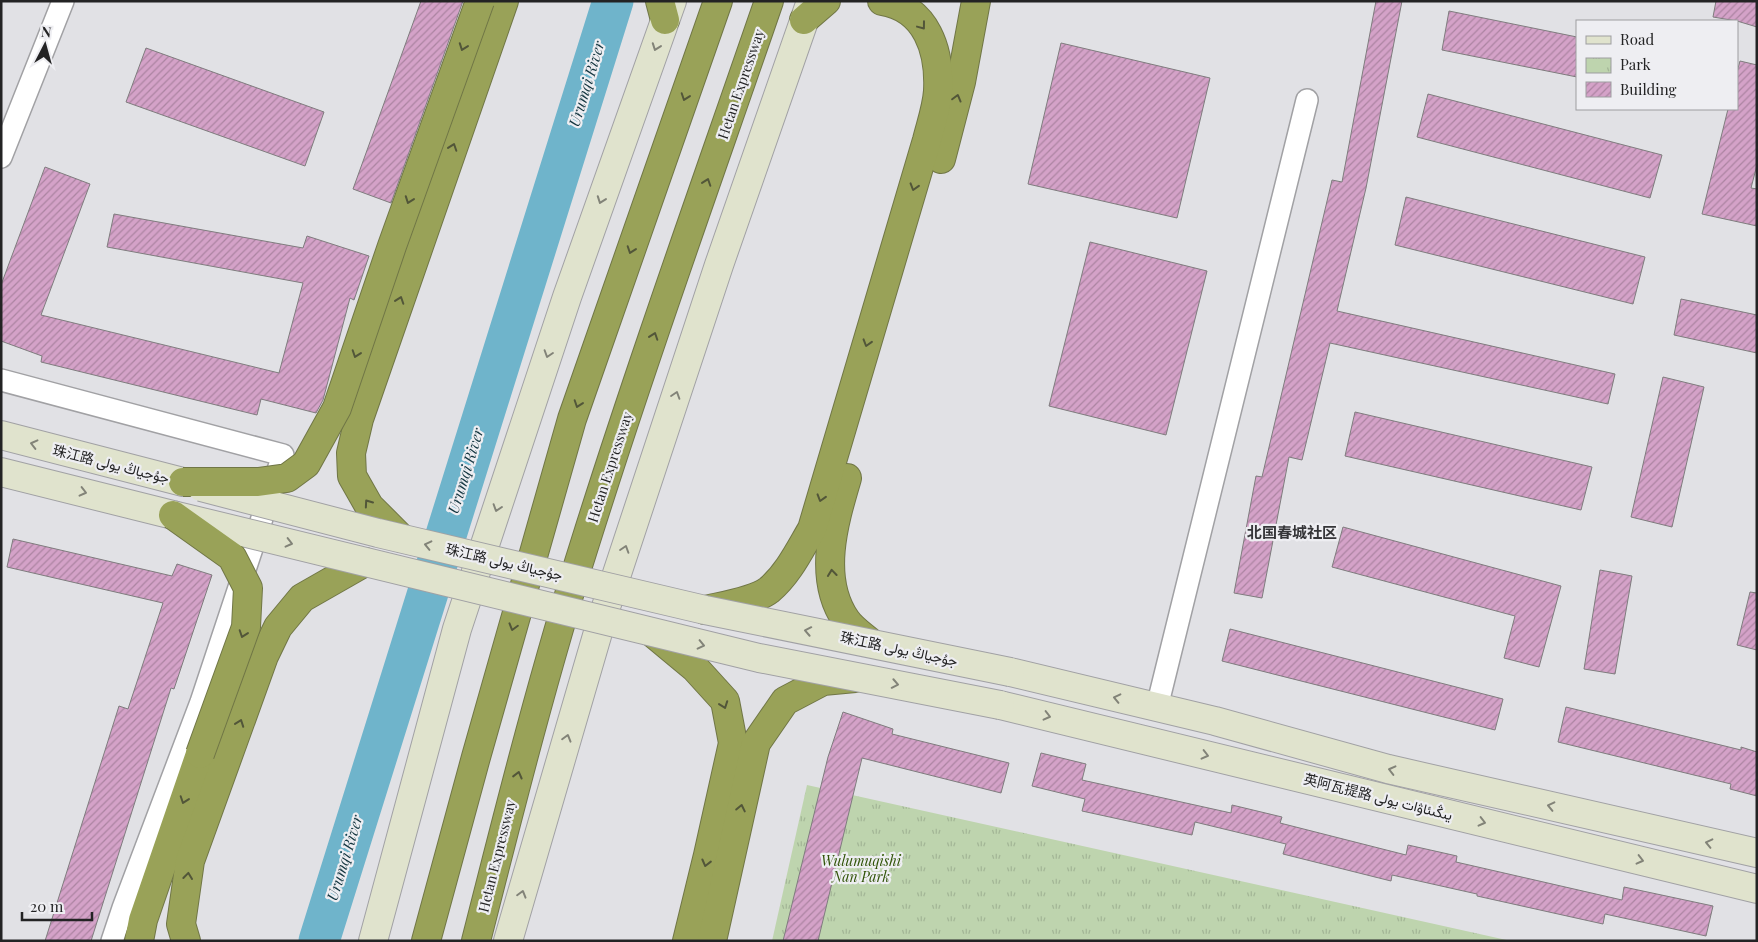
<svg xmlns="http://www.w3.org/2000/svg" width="1758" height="942" viewBox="0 0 1758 942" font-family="'Playfair Display',Vazirmatn,'Noto Sans SC',serif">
	<defs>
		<pattern id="park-tufts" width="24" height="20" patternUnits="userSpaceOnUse" patternTransform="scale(1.25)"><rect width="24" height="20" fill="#bed4ae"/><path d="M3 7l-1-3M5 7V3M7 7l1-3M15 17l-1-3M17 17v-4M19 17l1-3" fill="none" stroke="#a3b696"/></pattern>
		<pattern id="building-hatch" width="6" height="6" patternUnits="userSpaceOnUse" patternTransform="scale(1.25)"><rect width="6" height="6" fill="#d4a2c8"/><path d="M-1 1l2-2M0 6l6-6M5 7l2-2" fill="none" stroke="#ac84a2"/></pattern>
	</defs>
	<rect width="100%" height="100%" fill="#e1e1e5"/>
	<!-- park -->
	<polygon fill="url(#park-tufts)" points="807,785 1511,941 772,941"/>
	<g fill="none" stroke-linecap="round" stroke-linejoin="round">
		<!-- river -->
		<polyline stroke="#6fb4cb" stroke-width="41" points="319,941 613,1"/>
	</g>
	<!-- building -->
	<g fill="url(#building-hatch)" stroke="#7f7c7e">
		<polygon points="421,1 463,1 391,203 353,189"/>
		<polygon points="1376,1 1402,1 1366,188 1337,311 1615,374 1608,404 1330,343 1302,460 1289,457 1262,598 1234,593 1256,476 1262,477 1332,180 1342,182"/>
		<polygon points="1716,1 1757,1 1757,27 1737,21 1713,17"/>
		<polygon points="1449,11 1577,37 1577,77 1442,50"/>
		<polygon points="1061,43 1210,78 1177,218 1028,184"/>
		<polygon points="146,48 324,112 305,166 126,102"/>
		<polygon points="1740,61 1757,65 1757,165 1751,188 1757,189 1757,226 1702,214 1728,109 1737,109 1737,72"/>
		<polygon points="1428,94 1662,155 1650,198 1417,137"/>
		<polygon points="45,167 90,184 41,315 279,373 303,283 107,247 114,214 303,248 307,236 369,256 354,300 350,298 323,400 316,413 261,399 257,415 41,362 42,356 1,341 1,285"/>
		<polygon points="1406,197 1645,257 1633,304 1395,245"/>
		<polygon points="1090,242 1207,271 1166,435 1049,406"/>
		<polygon points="1681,299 1757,315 1757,353 1674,335"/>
		<polygon points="1663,377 1704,387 1672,527 1631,517"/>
		<polygon points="1355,412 1592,467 1581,510 1345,456"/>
		<polygon points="1343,527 1561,586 1539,667 1504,658 1515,616 1332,567"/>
		<polygon points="13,539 172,576 177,564 212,575 174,689 171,688 91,941 45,941 119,706 128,709 163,603 7,567"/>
		<polygon points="1600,570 1632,576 1615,674 1584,669"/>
		<polygon points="1750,592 1757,593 1757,650 1737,645"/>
		<polygon points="1230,629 1503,699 1495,730 1222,661"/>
		<polygon points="1566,707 1741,750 1741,747 1757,752 1757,796 1730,789 1731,784 1558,742"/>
		<polygon points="843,712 893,729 892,734 1009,763 1001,793 862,758 818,941 783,941 828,757"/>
		<polygon points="1041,753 1086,764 1082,780 1231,813 1232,805 1282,817 1280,823 1406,855 1408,845 1457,856 1456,862 1622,900 1624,887 1713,906 1706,936 1605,914 1603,924 1477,896 1477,894 1392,875 1391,881 1283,854 1286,844 1195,822 1192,835 1082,811 1085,799 1032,786"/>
	</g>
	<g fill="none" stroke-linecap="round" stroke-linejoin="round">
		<defs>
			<g id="street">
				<polyline points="1,157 63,1"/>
				<polyline points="1,380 283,455 201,702 123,908 112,941"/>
				<polyline points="1157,707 1307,100"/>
			</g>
			<g id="secondary">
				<polyline points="1,435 183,482"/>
				<polyline points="1,472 173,515"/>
				<polyline points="1010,672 1215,721 1388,769 1757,853"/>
				<polyline points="1000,705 1757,889"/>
				<polyline points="373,941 457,629 567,297 672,1"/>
				<polyline points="508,941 601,622 719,265 811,1"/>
			</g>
			<g id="highway">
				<polyline points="660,1 665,20"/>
				<polyline points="804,20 826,1"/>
				<polyline points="941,159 961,82 976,1"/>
				<path d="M 847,478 C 834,522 817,578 846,620 C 852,629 863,636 871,643"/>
				<polyline points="401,538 369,506 352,476 351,453 359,419 504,1"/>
				<path d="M 705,610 C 722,606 755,601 769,590 C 788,574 799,551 812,529 L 927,140 C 931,124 937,107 938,91 C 940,51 927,8 882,1"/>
				<polyline points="654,634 695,668 725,701 733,743 708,855 687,941"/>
				<polyline points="139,941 143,920 200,754"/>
				<polyline points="186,941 181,924 190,861 264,656 278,627 302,598 365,562"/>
				<polyline points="426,941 476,757 572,419 718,1"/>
				<path d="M 476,941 C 510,807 544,672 586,540 C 643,359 707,181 769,1"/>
				<polyline points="712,941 756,743 785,701 823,681 855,678"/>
			</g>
		</defs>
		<!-- street casing -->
		<use href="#street" stroke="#a1a1a4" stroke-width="24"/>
		<!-- secondary casing -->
		<use href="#secondary" stroke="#a1a1a4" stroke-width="30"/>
		<!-- highway casing -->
		<use href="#highway" stroke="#707646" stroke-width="30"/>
		<!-- street -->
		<use href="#street" stroke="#fff" stroke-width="21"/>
		<!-- secondary -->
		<use href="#secondary" stroke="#e0e3cd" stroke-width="28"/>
		<!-- highway -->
		<use href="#highway" stroke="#99a258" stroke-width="28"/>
		<defs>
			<g id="secondary-bridge">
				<polyline points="201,487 378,533 705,610 1010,672"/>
				<polyline points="173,515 759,658 1000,705"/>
			</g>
			<g id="highway-bridge">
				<polyline points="183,482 258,482 287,478 306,464 337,408 392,246 480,1"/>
				<polyline points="173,515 232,557 248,588 246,627 200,754"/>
			</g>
		</defs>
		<!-- secondary-bridge casing -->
		<use href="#secondary-bridge" stroke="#a1a1a4" stroke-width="30" stroke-linecap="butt"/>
		<!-- highway-bridge casing -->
		<use href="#highway-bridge" stroke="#707646" stroke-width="30" stroke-linecap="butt"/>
		<!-- secondary-bridge -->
		<use href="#secondary-bridge" stroke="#e0e3cd" stroke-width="28"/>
		<!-- highway-bridge -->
		<use href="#highway-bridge" stroke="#99a258" stroke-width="28"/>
	</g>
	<!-- one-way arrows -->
	<defs><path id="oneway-chevron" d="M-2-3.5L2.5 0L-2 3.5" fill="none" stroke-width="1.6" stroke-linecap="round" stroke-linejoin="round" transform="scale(1.25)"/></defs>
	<g stroke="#525639">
		<use href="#oneway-chevron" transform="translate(922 26) rotate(53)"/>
		<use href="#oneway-chevron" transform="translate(463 47) rotate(110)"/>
		<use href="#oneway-chevron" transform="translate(685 97) rotate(109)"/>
		<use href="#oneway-chevron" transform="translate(957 98) rotate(-75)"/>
		<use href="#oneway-chevron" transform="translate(453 147) rotate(-71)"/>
		<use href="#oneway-chevron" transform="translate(707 182) rotate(-71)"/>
		<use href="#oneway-chevron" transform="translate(914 187) rotate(107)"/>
		<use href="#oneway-chevron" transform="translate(409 200) rotate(110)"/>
		<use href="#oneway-chevron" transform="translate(631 250) rotate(109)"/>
		<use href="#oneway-chevron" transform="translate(400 300) rotate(-71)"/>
		<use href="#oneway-chevron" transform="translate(654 336) rotate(-71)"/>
		<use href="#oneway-chevron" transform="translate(867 343) rotate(107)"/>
		<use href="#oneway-chevron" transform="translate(356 354) rotate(109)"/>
		<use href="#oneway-chevron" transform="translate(578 404) rotate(109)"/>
		<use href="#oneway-chevron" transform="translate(821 498) rotate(107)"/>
		<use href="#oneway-chevron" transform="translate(368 503) rotate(-125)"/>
		<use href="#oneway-chevron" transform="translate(832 573) rotate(-96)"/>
		<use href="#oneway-chevron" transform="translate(513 627) rotate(106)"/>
		<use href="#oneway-chevron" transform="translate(243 634) rotate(109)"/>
		<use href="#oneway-chevron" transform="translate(724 705) rotate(70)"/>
		<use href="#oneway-chevron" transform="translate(240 723) rotate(-70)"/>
		<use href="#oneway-chevron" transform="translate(518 775) rotate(-76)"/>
		<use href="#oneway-chevron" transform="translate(184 800) rotate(109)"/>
		<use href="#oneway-chevron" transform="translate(741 808) rotate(-78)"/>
		<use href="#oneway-chevron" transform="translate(706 863) rotate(104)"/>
		<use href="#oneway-chevron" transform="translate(188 876) rotate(-83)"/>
	</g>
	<g stroke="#828378">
		<use href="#oneway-chevron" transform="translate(656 47) rotate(110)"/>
		<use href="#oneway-chevron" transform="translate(601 200) rotate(110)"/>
		<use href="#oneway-chevron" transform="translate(548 354) rotate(108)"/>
		<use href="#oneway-chevron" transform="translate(676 395) rotate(-72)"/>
		<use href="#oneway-chevron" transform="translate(34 444) rotate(-166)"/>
		<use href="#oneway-chevron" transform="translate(83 492) rotate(14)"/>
		<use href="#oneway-chevron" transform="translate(497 508) rotate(108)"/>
		<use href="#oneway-chevron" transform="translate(289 543) rotate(14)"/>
		<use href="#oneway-chevron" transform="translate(428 545) rotate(-167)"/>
		<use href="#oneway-chevron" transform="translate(625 549) rotate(-72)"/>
		<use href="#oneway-chevron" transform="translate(808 631) rotate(-169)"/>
		<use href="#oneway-chevron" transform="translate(701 645) rotate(13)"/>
		<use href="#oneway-chevron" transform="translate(895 684) rotate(11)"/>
		<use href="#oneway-chevron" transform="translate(1117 698) rotate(-167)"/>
		<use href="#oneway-chevron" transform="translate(1047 716) rotate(14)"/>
		<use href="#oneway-chevron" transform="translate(567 738) rotate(-74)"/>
		<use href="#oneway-chevron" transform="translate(1205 755) rotate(14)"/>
		<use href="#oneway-chevron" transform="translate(1392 770) rotate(-166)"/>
		<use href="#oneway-chevron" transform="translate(1551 806) rotate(-167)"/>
		<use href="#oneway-chevron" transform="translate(1482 822) rotate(14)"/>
		<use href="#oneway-chevron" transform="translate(1709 843) rotate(-167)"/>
		<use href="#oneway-chevron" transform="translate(1640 860) rotate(14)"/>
		<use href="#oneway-chevron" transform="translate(522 894) rotate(-74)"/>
	</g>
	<g text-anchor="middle" stroke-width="4.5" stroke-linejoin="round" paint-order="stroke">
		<!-- street labels -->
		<g font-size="14" fill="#232324" stroke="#eeeef2">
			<text transform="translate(741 84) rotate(-71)" y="5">Hetan Expressway</text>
			<text transform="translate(111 464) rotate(14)" y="5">珠江路 جۇجياڭ يولى</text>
			<text transform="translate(610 467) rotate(-72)" y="5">Hetan Expressway</text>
			<text transform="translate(504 562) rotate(13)" y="5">珠江路 جۇجياڭ يولى</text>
			<text transform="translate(899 649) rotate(12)" y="5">珠江路 جۇجياڭ يولى</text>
			<text transform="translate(1378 797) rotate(14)" y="5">英阿瓦提路 يىڭىئاۋات يولى</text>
			<text transform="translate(497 856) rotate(-76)" y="5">Hetan Expressway</text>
		</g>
		<!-- park labels -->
		<g font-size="14" font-style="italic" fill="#305307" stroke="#eeeef2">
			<text x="861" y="866">Wulumuqishi<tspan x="861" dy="16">Nan Park</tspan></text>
		</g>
		<!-- water labels -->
		<g font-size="15" font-style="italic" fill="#13353f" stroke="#eeeef2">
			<text transform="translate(587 84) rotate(-73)" y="5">Urumqi River</text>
			<text transform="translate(466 471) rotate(-73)" y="5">Urumqi River</text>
			<text transform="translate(345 858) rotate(-73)" y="5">Urumqi River</text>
		</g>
		<!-- neighbourhood labels -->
		<g font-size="15" font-weight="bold" fill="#353538" stroke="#eeeef2">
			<text x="1292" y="538">北国春城社区</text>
		</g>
	</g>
	<!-- border -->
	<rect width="1758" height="942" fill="none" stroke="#232324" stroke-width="5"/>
	<!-- legend -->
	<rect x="1576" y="20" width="162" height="90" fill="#eeeef2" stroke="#9d9da0"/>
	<rect x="1586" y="36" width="25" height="8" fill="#e0e3cd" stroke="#9d9da0"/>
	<text x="1620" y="45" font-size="15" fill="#232324">Road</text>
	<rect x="1586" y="58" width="25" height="15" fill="url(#park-tufts)" stroke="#9d9da0"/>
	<text x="1620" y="70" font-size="15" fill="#232324">Park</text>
	<rect x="1586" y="82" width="25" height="15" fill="url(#building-hatch)" stroke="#9d9da0"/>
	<text x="1620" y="95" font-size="15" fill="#232324">Building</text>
	<!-- north arrow -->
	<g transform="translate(45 45) rotate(6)" stroke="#eeeef2" stroke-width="4" paint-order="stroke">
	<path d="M0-4L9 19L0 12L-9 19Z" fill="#232324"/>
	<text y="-8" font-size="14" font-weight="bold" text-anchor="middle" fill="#232324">N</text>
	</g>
	<!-- scale -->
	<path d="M22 912v8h70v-8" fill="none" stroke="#232324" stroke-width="2.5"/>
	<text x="30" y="912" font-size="15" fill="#232324" stroke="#eeeef2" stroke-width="4" paint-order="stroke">20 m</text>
</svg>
